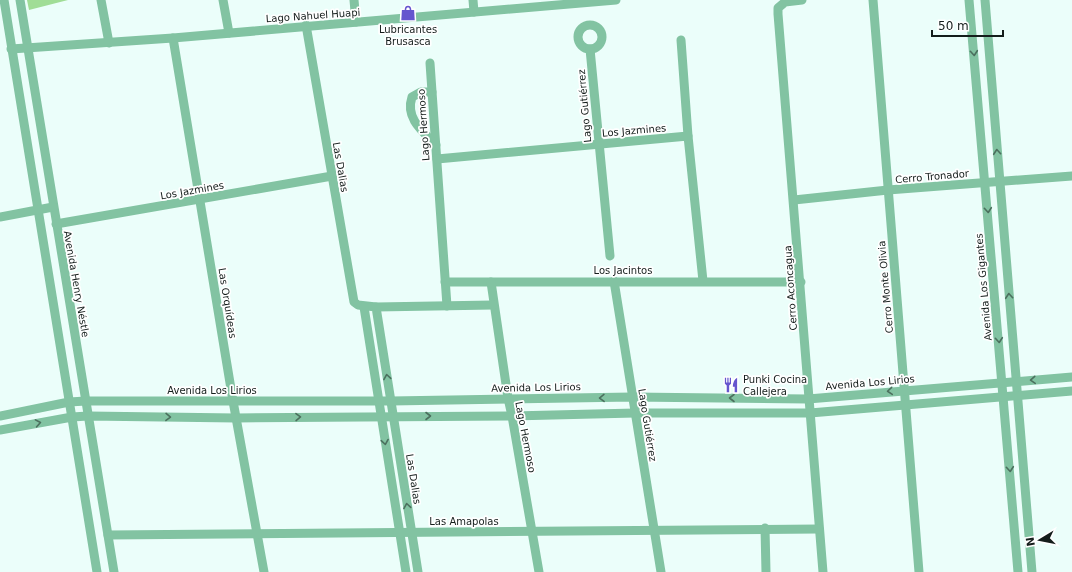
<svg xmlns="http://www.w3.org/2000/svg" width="1072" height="572" viewBox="0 0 1072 572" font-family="'DejaVu Sans',sans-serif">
	<rect width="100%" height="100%" fill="#ebfefa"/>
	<!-- green -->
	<polygon fill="#a0dd96" points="27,0 68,0 29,10"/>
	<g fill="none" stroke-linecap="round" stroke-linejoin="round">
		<!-- minor -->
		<g stroke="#82c3a2" stroke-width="9">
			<polyline points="4,0 97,572"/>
			<polyline points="20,0 114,572"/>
			<polyline points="101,0 109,43"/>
			<polyline points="223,0 229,33"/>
			<polyline points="354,0 356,22"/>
			<polyline points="473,0 474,12"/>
			<polyline points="802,0 785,2 778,8 778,14 823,572"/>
			<polyline points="873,0 919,572"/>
			<polyline points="969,0 1018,572"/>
			<polyline points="985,0 1032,572"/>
			<circle cx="590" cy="37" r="12"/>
			<polyline points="306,25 354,302 358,305 376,307 418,572"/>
			<polyline points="173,38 233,401 264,572"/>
			<polyline points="681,40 688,136"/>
			<polyline points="11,49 173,38 616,0"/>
			<polyline points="590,49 610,256"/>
			<polyline points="430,63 447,306"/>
			<path d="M 432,92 L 421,92 L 412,97 C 405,118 422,131 436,145"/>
			<polyline points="437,159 688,136 703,281"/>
			<polyline points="794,200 888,190 1072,176"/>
			<polyline points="0,217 53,207"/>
			<polyline points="56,224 332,176"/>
			<polyline points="614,281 661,572"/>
			<polyline points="445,282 801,282"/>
			<polyline points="491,282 508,398 512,416 539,572"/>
			<polyline points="364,307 406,572"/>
			<polyline points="376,307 493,305"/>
			<polyline points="0,416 69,402 86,401 391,401 632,397 808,399 1072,377"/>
			<polyline points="0,430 72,417 88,416 236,418 512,416 635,413 810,413 1072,391"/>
			<polyline points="765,528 766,572"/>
			<polyline points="108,535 819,529"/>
		</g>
	</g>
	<!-- one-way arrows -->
	<defs><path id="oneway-chevron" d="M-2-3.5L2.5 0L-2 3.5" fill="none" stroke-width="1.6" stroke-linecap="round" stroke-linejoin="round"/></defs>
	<g stroke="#4b705e">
		<use href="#oneway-chevron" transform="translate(974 53) rotate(85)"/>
		<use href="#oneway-chevron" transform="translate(997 152) rotate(-95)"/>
		<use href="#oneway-chevron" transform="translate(988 210) rotate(85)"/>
		<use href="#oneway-chevron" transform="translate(1009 296) rotate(-95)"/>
		<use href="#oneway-chevron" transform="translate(999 340) rotate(85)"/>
		<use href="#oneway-chevron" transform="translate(387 377) rotate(-99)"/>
		<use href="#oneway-chevron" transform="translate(1033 380) rotate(176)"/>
		<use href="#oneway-chevron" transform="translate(890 391) rotate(175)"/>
		<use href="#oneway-chevron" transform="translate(602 398) rotate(179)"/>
		<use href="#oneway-chevron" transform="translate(732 398) rotate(-180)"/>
		<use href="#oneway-chevron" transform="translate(428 416)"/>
		<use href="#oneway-chevron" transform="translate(168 417) rotate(1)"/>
		<use href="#oneway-chevron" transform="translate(298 417) rotate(-1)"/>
		<use href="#oneway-chevron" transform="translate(38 423) rotate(-10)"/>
		<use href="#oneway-chevron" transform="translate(385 442) rotate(81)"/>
		<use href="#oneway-chevron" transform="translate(1010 469) rotate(85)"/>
		<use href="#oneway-chevron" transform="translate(407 506) rotate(-99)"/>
	</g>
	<!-- icons -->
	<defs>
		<symbol id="shop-bare" viewBox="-9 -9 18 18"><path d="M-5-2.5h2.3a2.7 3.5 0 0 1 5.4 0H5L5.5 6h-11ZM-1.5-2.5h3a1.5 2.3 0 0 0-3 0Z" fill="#6555ce" stroke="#fff" stroke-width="2.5" paint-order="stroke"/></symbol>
		<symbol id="restaurant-bare" viewBox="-9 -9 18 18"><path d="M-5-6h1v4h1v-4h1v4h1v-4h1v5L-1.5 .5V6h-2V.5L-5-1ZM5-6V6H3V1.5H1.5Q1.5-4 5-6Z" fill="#6555ce" stroke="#fff" stroke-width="2.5" paint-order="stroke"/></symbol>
	</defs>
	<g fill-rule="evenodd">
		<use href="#shop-bare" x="397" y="2" width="22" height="22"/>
		<use href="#restaurant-bare" x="720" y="374" width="22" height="22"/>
	</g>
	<g text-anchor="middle" stroke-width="3.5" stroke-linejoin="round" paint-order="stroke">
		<!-- street labels -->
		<g font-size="10" fill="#141d1b" stroke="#fff">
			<text transform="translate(313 15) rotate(-4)" y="4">Lago Nahuel Huapi</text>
			<text transform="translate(584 106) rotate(-95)" y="4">Lago Gutiérrez</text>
			<text transform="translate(423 125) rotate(-94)" y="4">Lago Hermoso</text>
			<text transform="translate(634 130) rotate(-5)" y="4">Los Jazmines</text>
			<text transform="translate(341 167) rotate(80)" y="4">Las Dalias</text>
			<text transform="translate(932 176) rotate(-5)" y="4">Cerro Tronador</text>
			<text transform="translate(192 190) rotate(-10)" y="4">Los Jazmines</text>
			<text x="623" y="274">Los Jacintos</text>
			<text transform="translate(77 284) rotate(80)" y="4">Avenida Henry Néstle</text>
			<text transform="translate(885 287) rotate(-95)" y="4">Cerro Monte Olivia</text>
			<text transform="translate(983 287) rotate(-95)" y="4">Avenida Los Gigantes</text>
			<text transform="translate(790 288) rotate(-94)" y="4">Cerro Aconcagua</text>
			<text transform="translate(228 303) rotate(81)" y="4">Las Orquídeas</text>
			<text transform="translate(870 382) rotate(-5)" y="4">Avenida Los Lirios</text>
			<text transform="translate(536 387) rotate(-1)" y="4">Avenida Los Lirios</text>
			<text x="212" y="394">Avenida Los Lirios</text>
			<text transform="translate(648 425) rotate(81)" y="4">Lago Gutiérrez</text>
			<text transform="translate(526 437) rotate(79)" y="4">Lago Hermoso</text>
			<text transform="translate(414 479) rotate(81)" y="4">Las Dalias</text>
			<text x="464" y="525">Las Amapolas</text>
		</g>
		<!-- poi labels -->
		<g font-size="10" fill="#141d1b" stroke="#fff">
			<text x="408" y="33">Lubricantes<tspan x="408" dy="12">Brusasca</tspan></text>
			<text x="743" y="383" text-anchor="start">Punki Cocina<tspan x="743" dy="12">Callejera</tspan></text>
		</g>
	</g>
	<!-- north arrow -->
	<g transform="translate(1040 540) rotate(260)" stroke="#ffffff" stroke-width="3" paint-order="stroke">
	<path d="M0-3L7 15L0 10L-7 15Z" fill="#141d1b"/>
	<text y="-6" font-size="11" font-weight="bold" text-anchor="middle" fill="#141d1b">N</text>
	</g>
	<!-- scale -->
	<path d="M932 30v6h71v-6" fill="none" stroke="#141d1b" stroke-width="2"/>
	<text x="938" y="30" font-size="12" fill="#141d1b" stroke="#ffffff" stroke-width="3" paint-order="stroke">50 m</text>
</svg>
